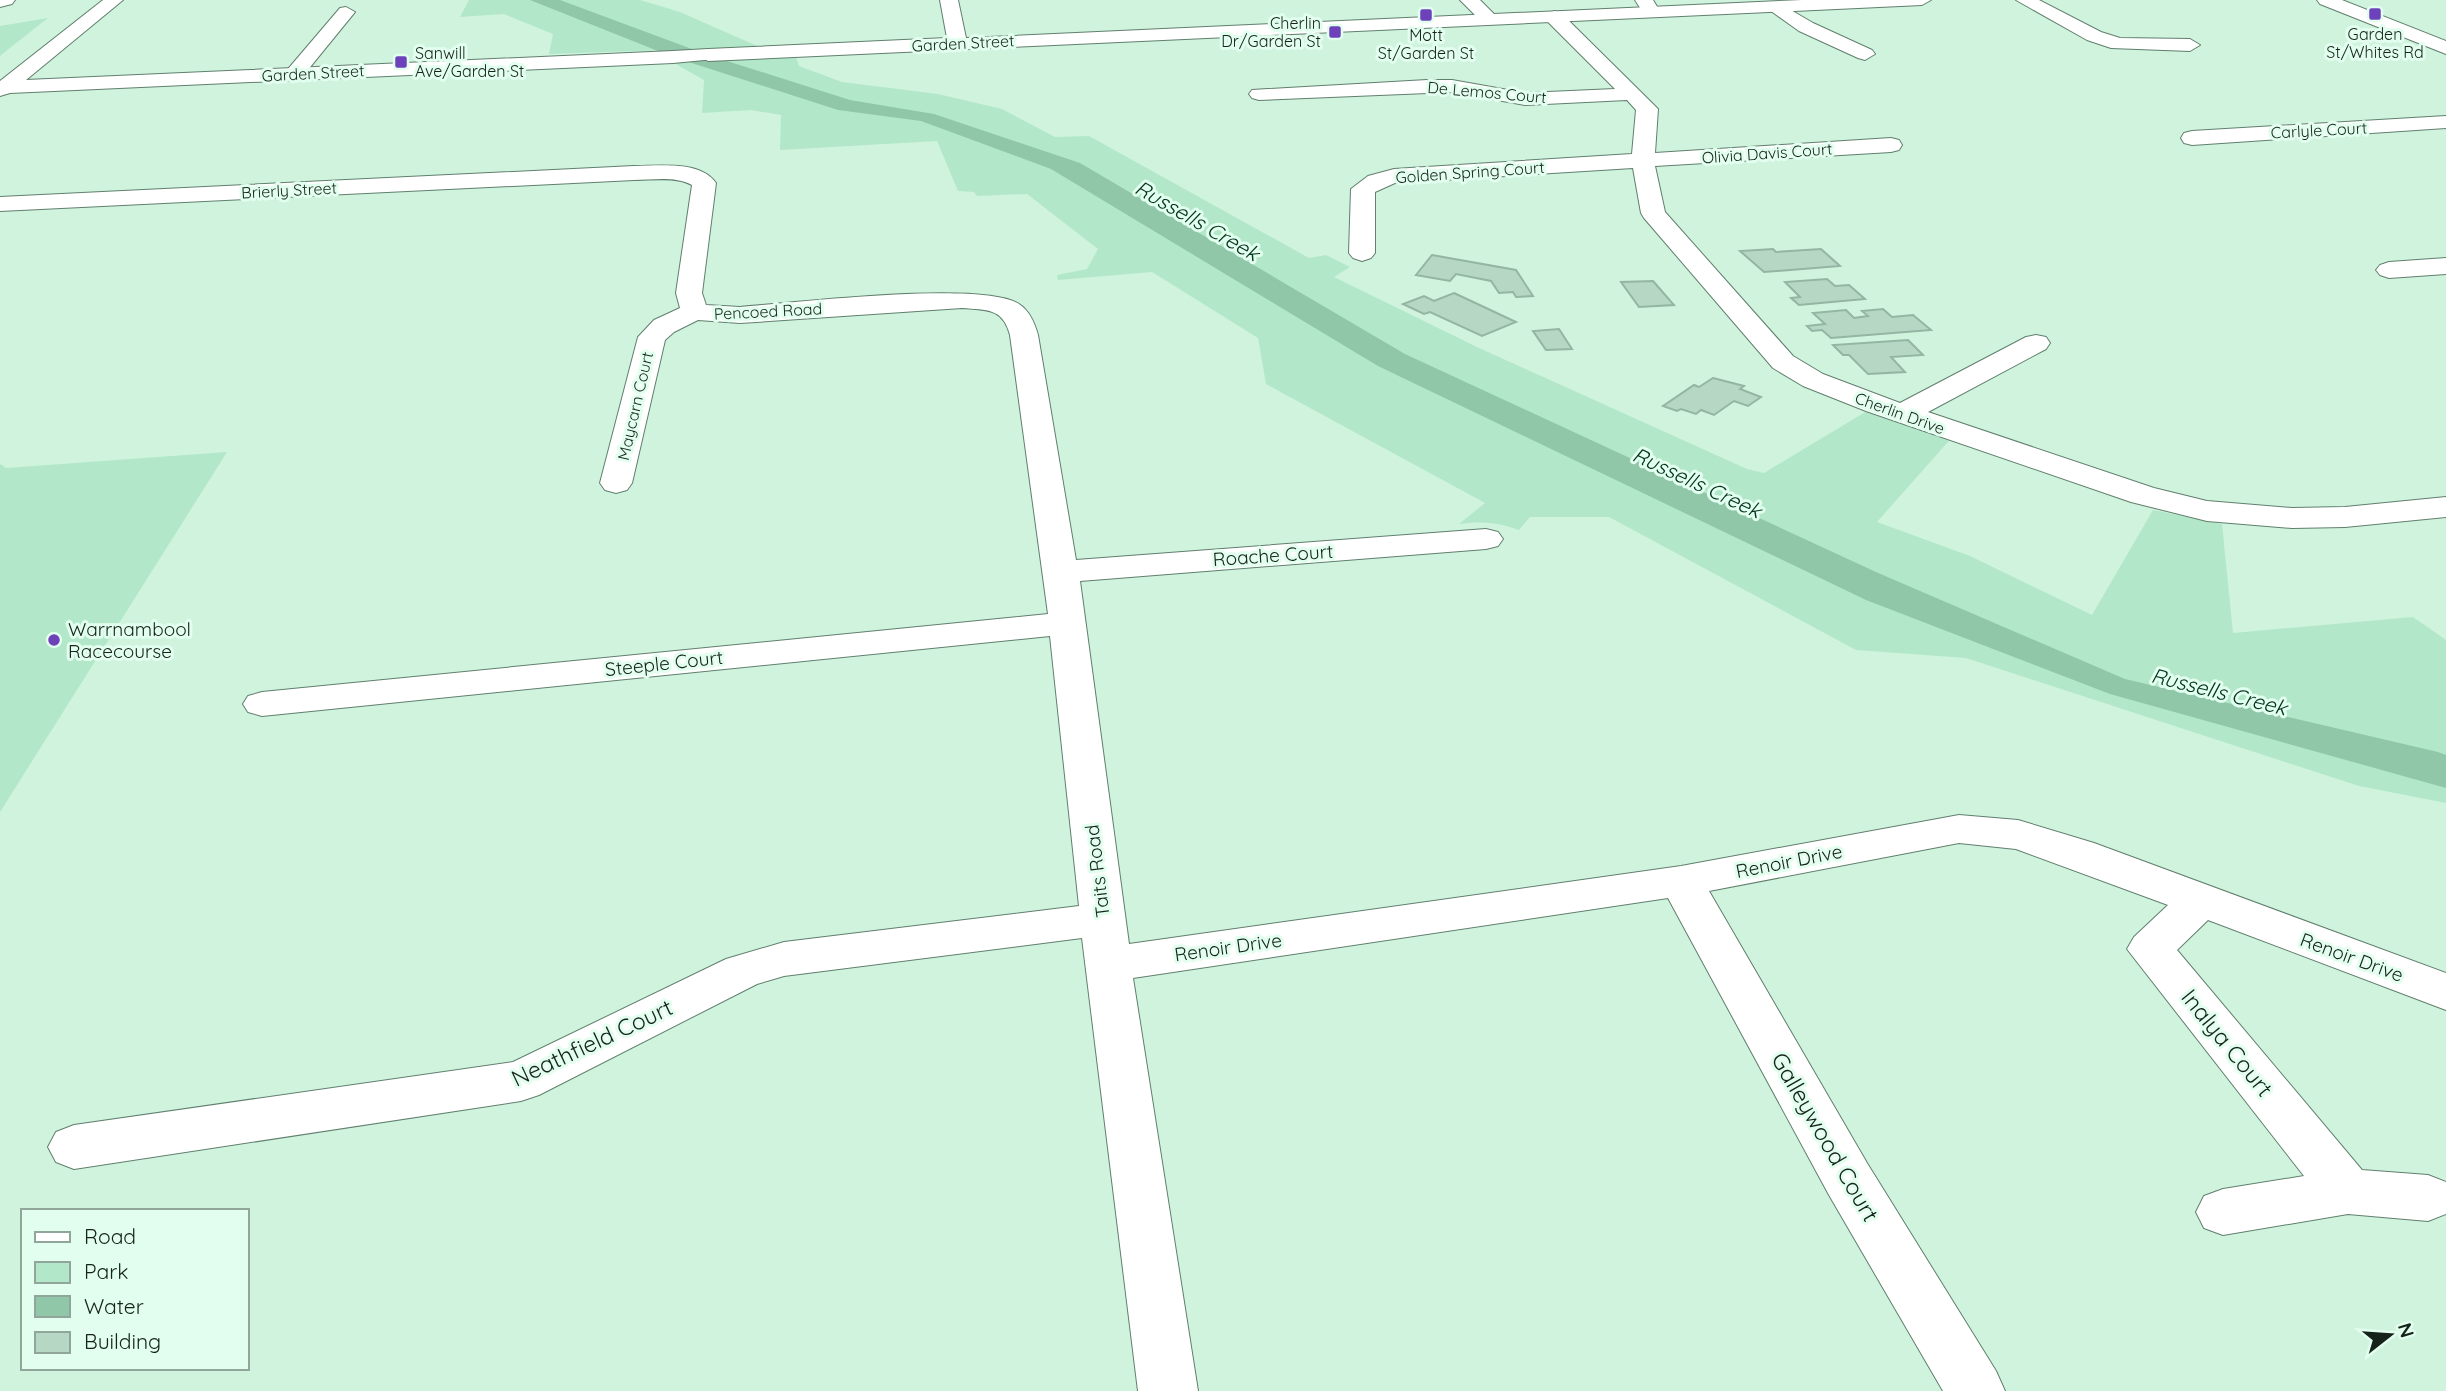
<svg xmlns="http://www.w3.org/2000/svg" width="2446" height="1391" viewBox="0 0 2446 1391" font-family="Quicksand,sans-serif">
	<rect width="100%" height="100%" fill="#d0f3de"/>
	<!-- green -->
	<g fill="#b2e8c9">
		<path d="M 469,0 L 640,0 L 680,12 L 771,52 L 794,51 L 799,66 L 842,82 L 938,94 L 1002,109 L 1055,137 L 1089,136 L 1309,258 L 1326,255 L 1350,267 L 1334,277 L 1477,347 L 1747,469 L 1764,473 L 1877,405 L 1955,434 L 1877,522 L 1970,556 L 2092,615 L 2153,510 L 2222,524 L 2233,633 L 2413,617 L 2446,640 L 2446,803 L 2359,786 L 1966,658 L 1856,650 L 1609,517 L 1530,517 L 1519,530 C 1498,522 1480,521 1459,524 L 1485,503 L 1266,384 L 1258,338 L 1152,272 L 1058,280 L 1057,275 L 1087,269 L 1098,249 L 1027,194 L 977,196 L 974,192 L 958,191 L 937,141 L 780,150 L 781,115 L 751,110 L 702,113 L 704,80 L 665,58 L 664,50 L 549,54 L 553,34 L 504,14 L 460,17 Z"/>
		<polygon points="48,18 6,51 0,56 0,26"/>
		<polygon points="227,452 0,812 0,464 6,468"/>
	</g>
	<!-- water -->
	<polygon fill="#90c7a8" points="530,0 560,0 708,55 850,100 934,114 1080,163 1405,354 1876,572 2125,679 2438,752 2446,755 2446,788 2110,694 1866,600 1378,366 1051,169 921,121 838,110 673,57"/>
	<!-- building -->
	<g fill="#b5d7c3" stroke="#94b5a2" stroke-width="2">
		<polygon points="1773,249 1776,252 1821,249 1840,266 1764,272 1740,251"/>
		<polygon points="1432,255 1516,270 1533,296 1516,297 1513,292 1499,293 1491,281 1456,274 1450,281 1416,275"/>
		<polygon points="1827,279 1835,286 1849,285 1865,299 1799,305 1791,298 1800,297 1785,282"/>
		<polygon points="1653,281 1674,305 1639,307 1621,282"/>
		<polygon points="1454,293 1516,322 1482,336 1430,312 1424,314 1403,304 1424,296 1434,301"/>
		<polygon points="1883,309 1892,317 1913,315 1931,330 1831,338 1822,330 1812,331 1807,326 1825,324 1813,313 1846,310 1854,318 1868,316 1862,311"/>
		<polygon points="1559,329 1572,349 1546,350 1533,331"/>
		<polygon points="1908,340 1923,355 1891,357 1905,372 1868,374 1849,355 1843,355 1833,345"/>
		<polygon points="1713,378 1744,386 1740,389 1761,397 1748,406 1734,401 1714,415 1701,410 1696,414 1681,409 1677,411 1663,406 1694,385 1699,387"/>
	</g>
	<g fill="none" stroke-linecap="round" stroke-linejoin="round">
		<defs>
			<g id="minor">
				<polygon points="0,0 15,0 12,4 0,7"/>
				<polygon points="1460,0 1480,0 1499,19 1497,23 1483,23"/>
				<polygon points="1635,0 1653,0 1661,13 1658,17 1646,17"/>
				<polygon points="2016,0 2039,0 2101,32 2120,38 2190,39 2200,45 2190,51 2111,48 2087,40"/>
				<polygon points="1777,2 1813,23 1872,50 1875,54 1865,60 1858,58 1799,31 1771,11 1768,7 1771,3"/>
				<polygon points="346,7 355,12 302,77 288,77 285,73 288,69 340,8"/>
				<polygon points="1554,11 1561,13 1654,105 1658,109 1655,153 1891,138 1899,140 1902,145 1899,150 1891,152 1655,166 1665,212 1793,356 1823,374 1900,403 2026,337 2036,335 2046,337 2050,343 2046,349 1928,412 2154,488 2207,501 2292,508 2345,507 2446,497 2446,517 2345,527 2292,528 2207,521 2131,502 1866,411 1803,386 1773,368 1644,218 1641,213 1633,168 1395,183 1375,192 1375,253 1371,258 1362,261 1353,258 1349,253 1351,189 1368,176 1394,169 1632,154 1636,110 1627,100 1525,105 1452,92 1259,100 1252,98 1249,94 1252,90 1427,80 1452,80 1525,93 1615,89 1547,21 1545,17"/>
				<polygon points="708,49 715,51 718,55 715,59 673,63 663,57 673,51"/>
				<polygon points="2446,116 2446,128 2192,145 2184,143 2181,138 2184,133 2192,131"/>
				<path d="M 634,166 C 658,166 700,160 716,183 L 702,293 L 706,305 L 740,307 C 792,303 983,280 1019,304 C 1030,311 1035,324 1038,335 L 1076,560 L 1486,529 L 1498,532 L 1503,539 L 1498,546 L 1486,549 L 1080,581 L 1129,944 L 1681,866 L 1959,815 L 2018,820 L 2094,843 L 2446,973 L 2446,1010 L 2208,920 L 2177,950 L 2362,1170 L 2428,1175 L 2446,1182 L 2446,1214 L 2428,1221 L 2348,1214 L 2223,1235 L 2204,1228 L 2196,1212 L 2204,1196 L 2223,1189 L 2304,1176 L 2127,949 L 2134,937 L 2168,905 L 2016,849 L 1959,843 L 1709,891 L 1867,1163 L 1996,1371 L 2005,1391 L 1943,1391 L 1829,1195 L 1668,898 L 1133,978 L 1198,1391 L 1138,1391 L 1082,938 L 784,976 L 757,984 L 539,1095 L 521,1101 L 74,1169 L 56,1162 L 48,1147 L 56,1132 L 74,1125 L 513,1062 L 726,959 L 784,942 L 1079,906 L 1050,636 L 262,716 L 248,712 L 243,704 L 248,696 L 262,692 L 1048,614 L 1010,335 C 1003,308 987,310 962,308 L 740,323 L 698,320 L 674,332 L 665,340 L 632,483 L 627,490 L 616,493 L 605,490 L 600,483 L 638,337 L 654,320 L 680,308 L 676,293 L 692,185 C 675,176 653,180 634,180 L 0,211 L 0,197 Z"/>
				<polygon points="2446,258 2446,274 2389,278 2380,275 2376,270 2380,265 2389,262"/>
			</g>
			<g id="tertiary">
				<polygon points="103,0 123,0 26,80 673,51 683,57 673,63 10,93 0,96 0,81"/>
				<polygon points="940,0 958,0 966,38 1802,0 1931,0 1922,5 708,61 698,55 708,49 947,38"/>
				<polygon points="2317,0 2342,0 2446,41 2446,54 2320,4"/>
			</g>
		</defs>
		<!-- minor casing -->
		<use href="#minor" stroke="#607f6d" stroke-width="2"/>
		<!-- tertiary casing -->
		<use href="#tertiary" stroke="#607f6d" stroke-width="2"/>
		<!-- minor -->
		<use href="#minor" fill="#fff" fill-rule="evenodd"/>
		<!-- tertiary -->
		<use href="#tertiary" fill="#fff" fill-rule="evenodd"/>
	</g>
	<!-- markers -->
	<g fill="#6c41b9" stroke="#e2feee" stroke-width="2.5">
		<rect x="2368" y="7" width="14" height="14" rx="3.5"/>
		<rect x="1419" y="8" width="14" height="14" rx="3.5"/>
		<rect x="1328" y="25" width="14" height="14" rx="3.5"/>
		<rect x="394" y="55" width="14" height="14" rx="3.5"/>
		<circle cx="54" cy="640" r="7"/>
	</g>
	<g text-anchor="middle" stroke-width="6" stroke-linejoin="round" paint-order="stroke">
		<!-- far-poi labels -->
		<g font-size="16" fill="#16231b" stroke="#e2feee">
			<text x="1321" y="29" text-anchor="end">Cherlin<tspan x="1321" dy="18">Dr/Garden St</tspan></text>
			<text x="2375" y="40">Garden<tspan x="2375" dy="18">St/Whites Rd</tspan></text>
			<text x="1426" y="41">Mott<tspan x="1426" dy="18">St/Garden St</tspan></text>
			<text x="415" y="59" text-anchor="start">Sanwill<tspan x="415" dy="18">Ave/Garden St</tspan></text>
		</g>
		<!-- far-street labels -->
		<g font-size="16" fill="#16231b" stroke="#e2feee">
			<text transform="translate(963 43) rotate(-3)" y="6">Garden Street</text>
			<text transform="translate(313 73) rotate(-3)" y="6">Garden Street</text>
			<text transform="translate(1487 92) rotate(5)" y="6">De Lemos Court</text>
			<text transform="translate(2319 130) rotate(-3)" y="6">Carlyle Court</text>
			<text transform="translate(1767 153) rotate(-4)" y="6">Olivia Davis Court</text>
			<text transform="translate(1470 172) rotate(-4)" y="6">Golden Spring Court</text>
			<text transform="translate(289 190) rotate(-3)" y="6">Brierly Street</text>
			<text transform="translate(768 311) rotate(-3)" y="6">Pencoed Road</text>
			<text transform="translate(635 406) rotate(-77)" y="6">Maycarn Court</text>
			<text transform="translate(1900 413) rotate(20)" y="6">Cherlin Drive</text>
		</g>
		<!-- street labels -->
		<g font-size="19" fill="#16231b" stroke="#e2feee">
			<text transform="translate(1273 555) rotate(-4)" y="7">Roache Court</text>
			<text transform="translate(664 663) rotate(-6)" y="7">Steeple Court</text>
			<text transform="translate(1789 861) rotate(-11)" y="7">Renoir Drive</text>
			<text transform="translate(1097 871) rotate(-97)" y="7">Taits Road</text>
			<text transform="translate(1228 947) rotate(-8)" y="7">Renoir Drive</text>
			<text transform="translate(2352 957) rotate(20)" y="7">Renoir Drive</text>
		</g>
		<!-- poi labels -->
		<g font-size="19" fill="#16231b" stroke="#e2feee" text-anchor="start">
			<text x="68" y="636">Warrnambool<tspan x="68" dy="22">Racecourse</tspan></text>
		</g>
		<!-- water labels -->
		<g font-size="21" font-style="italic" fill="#03321e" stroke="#e2feee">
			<text transform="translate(1197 221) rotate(30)" y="7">Russells Creek</text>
			<text transform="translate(1697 483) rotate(25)" y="7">Russells Creek</text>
			<text transform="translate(2219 692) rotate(14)" y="7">Russells Creek</text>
		</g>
		<!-- near-street labels -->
		<g font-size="23" fill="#16231b" stroke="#e2feee">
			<text transform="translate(592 1043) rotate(-25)" y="8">Neathfield Court</text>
			<text transform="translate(2227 1043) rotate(51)" y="8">Inalya Court</text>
			<text transform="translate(1825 1137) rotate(60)" y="8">Galleywood Court</text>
		</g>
	</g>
	<!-- legend -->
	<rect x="21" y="1209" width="228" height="161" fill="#e2feee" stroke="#90a69a" stroke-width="2"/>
	<rect x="35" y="1232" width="35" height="10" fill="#ffffff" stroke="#90a69a" stroke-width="2"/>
	<text x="84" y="1244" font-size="21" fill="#16231b">Road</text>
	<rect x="35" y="1262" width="35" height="21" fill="#b2e8c9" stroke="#90a69a" stroke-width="2"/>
	<text x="84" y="1279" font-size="21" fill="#16231b">Park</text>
	<rect x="35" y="1296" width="35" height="21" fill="#90c7a8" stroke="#90a69a" stroke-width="2"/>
	<text x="84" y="1314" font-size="21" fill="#16231b">Water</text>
	<rect x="35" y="1332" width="35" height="21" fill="#b5d7c3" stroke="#90a69a" stroke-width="2"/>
	<text x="84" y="1349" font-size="21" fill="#16231b">Building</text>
	<!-- north arrow -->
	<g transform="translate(2390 1335) rotate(73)" stroke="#e2feee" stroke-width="5" paint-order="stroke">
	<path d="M0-5L12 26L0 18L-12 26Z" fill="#16231b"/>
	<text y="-10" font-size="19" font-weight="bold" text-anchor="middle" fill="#16231b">N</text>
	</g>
</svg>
